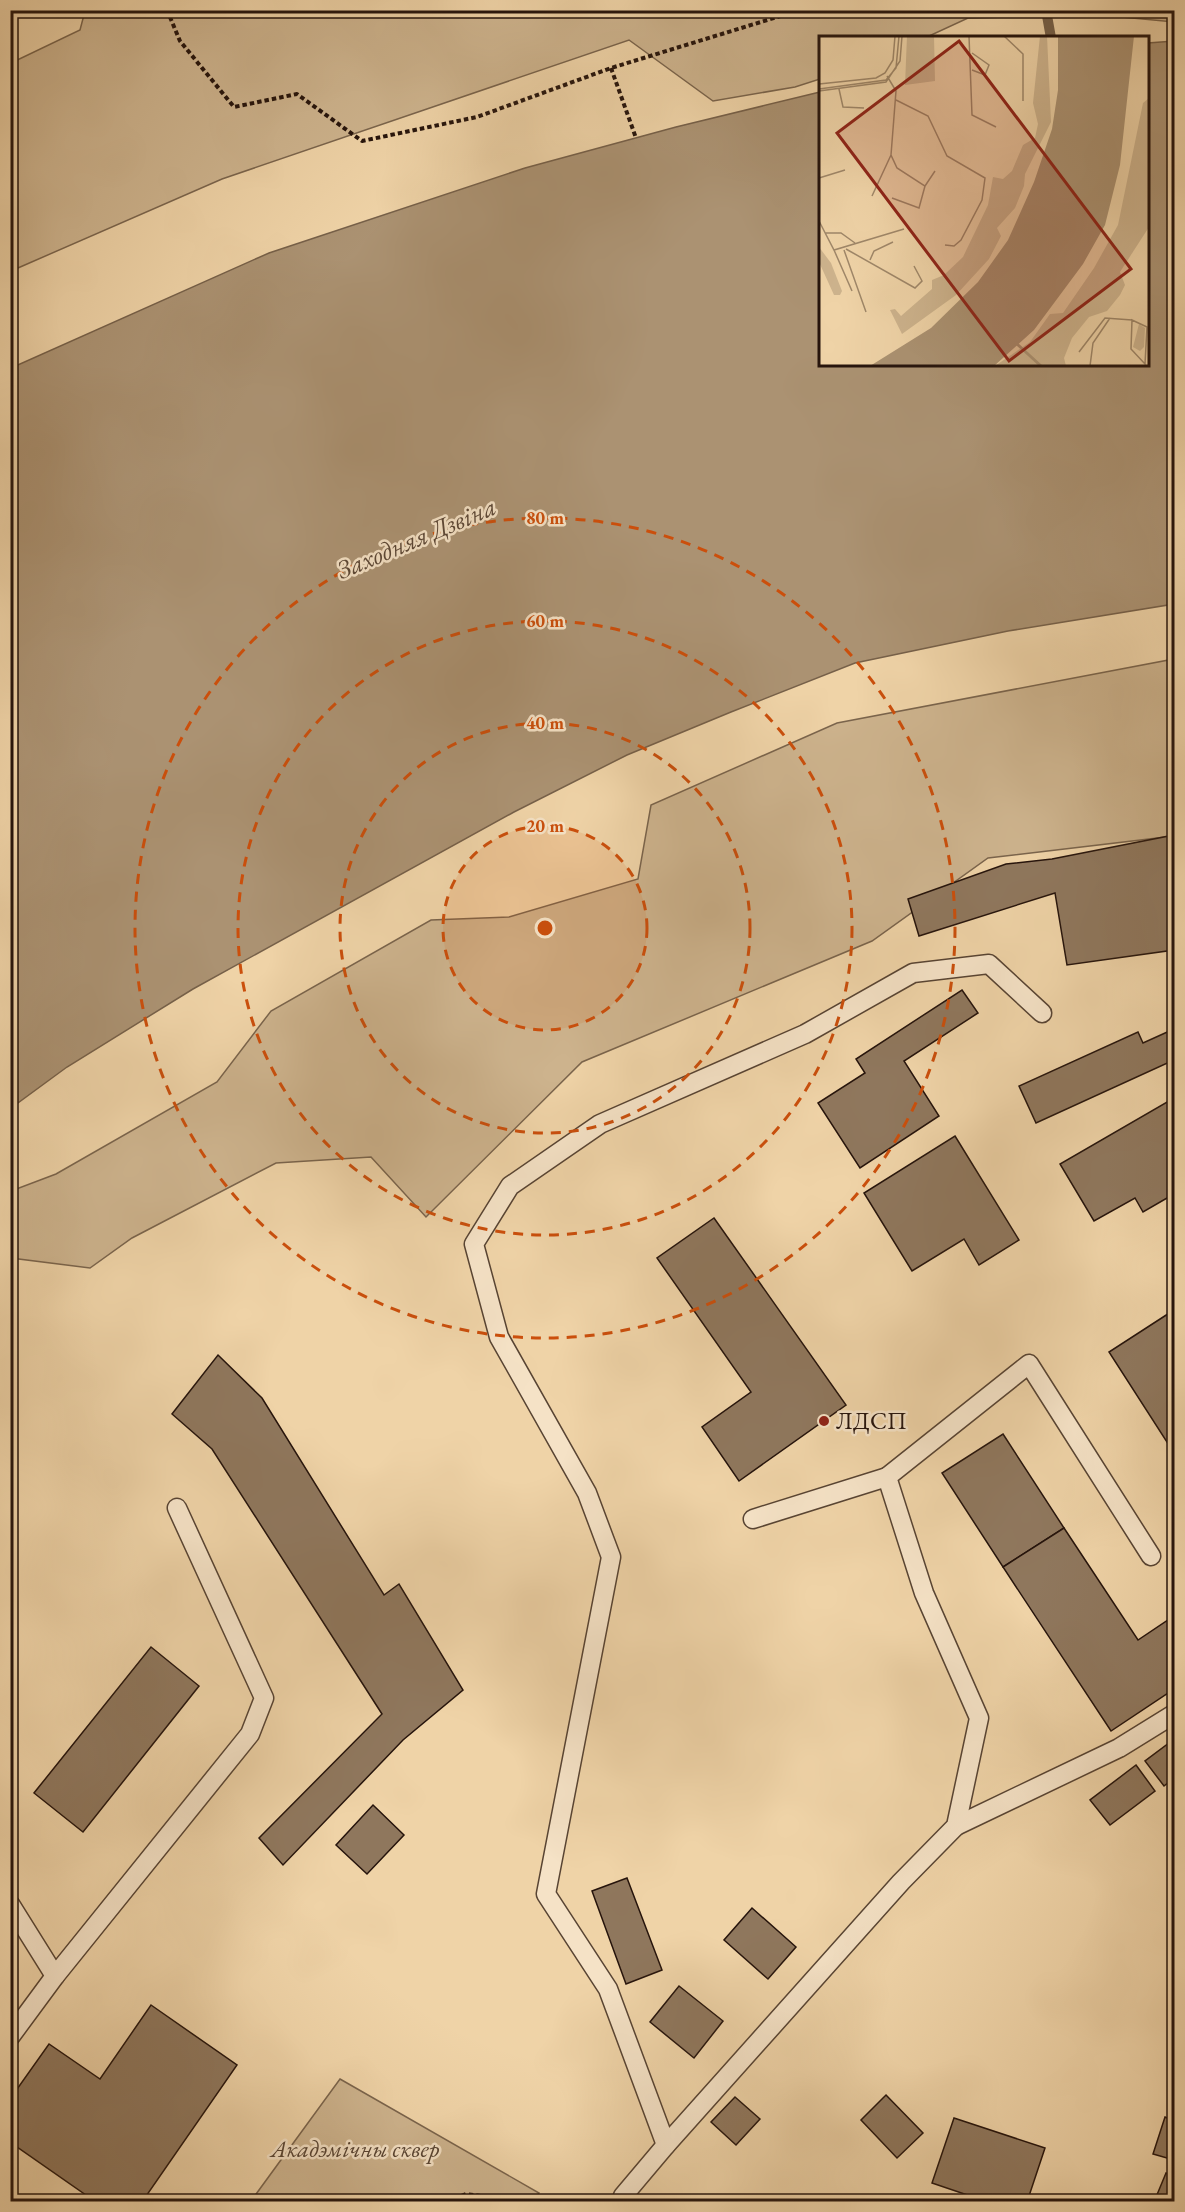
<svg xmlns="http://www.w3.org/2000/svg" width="1185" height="2212" viewBox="0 0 1185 2212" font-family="'EB Garamond',serif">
	<rect width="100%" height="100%" fill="#efd3a7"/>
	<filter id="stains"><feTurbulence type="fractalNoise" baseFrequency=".00333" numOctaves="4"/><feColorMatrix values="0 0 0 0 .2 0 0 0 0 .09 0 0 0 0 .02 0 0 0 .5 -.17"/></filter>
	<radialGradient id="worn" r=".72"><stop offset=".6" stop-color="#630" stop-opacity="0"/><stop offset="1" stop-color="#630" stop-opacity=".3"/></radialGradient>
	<!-- green -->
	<g fill="#cdb38d" stroke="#7a644c" stroke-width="1.5">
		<polygon points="85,11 1174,10 1174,22 1100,15 968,18 927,37 820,38 820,79 795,87 713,101 629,40 222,179 11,271 11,63 80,30"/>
		<polygon points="1174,659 1174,836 988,858 872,941 582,1062 426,1217 371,1157 276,1163 132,1238 90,1268 11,1258 11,1191 56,1174 217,1082 271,1011 431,920 509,917 638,879 651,805 837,723"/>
		<polygon points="340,2079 539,2193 532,2202 251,2201"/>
	</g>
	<!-- water -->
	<polygon fill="#ab9272" stroke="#766049" stroke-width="1.5" points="1174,41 1174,604 1008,631 855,663 731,712 627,755 514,812 193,989 67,1067 11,1108 11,368 269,253 525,168 676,127 820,92 820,364 1148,364 1148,43"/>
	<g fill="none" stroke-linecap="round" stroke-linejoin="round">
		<!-- stream -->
		<polyline stroke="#766049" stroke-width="10" points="1046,10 1051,38"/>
	</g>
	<!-- building -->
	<g fill="#8f775d" stroke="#26140c" stroke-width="1.5">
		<polygon points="1174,835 1174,950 1067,965 1055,893 919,936 908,899 1006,864 1052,859"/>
		<polygon points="962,990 978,1013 904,1061 939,1116 860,1168 818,1103 865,1073 856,1059"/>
		<polygon points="1174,1029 1174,1060 1036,1123 1019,1086 1138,1032 1143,1043"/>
		<polygon points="1174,1098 1174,1194 1143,1212 1135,1198 1094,1221 1060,1164"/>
		<polygon points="955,1136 1019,1240 979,1265 964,1239 912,1271 864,1193"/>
		<polygon points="714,1218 846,1405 739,1481 702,1427 751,1392 657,1258"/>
		<polygon points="1174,1310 1174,1453 1109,1352"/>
		<polygon points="218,1355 262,1398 384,1595 399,1584 463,1690 403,1740 283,1865 259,1838 382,1714 212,1449 172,1414"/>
		<polygon points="1003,1434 1064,1528 1003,1567 942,1473"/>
		<polygon points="1064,1528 1138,1640 1174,1616 1174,1689 1111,1731 1003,1567"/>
		<polygon points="151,1647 199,1686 83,1832 34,1793"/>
		<polygon points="1173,1740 1174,1778 1164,1786 1145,1761"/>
		<polygon points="1136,1765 1155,1791 1110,1825 1090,1800"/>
		<polygon points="373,1805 404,1835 367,1874 336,1845"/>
		<polygon points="627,1878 662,1970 626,1984 592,1891"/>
		<polygon points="752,1908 796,1947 768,1979 724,1940"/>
		<polygon points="679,1986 723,2021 694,2058 650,2022"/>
		<polygon points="151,2005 237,2065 142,2202 96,2202 10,2142 10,2099 49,2044 100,2079"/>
		<polygon points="886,2095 923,2133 897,2158 861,2120"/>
		<polygon points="735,2097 760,2119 736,2145 711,2122"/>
		<polygon points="1165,2117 1174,2121 1174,2160 1153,2154"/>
		<polygon points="954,2118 1045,2148 1027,2202 988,2202 932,2183"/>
		<polygon points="1166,2173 1174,2177 1174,2202 1154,2202"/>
	</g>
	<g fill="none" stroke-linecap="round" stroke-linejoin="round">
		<defs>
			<g id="lane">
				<polyline points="753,1519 887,1477"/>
				<polyline points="956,1826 1119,1748 1174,1714"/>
				<polyline points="10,1904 55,1976"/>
				<polyline points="10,2037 55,1976 250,1734 264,1698 177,1508"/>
				<polyline points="666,2145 608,1989 546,1894 611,1557 587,1493 499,1337 474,1244 510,1186 600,1124 805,1034 913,973 989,964 1042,1013"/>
				<polyline points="621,2202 623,2196 666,2145 901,1882 956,1826 979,1718 924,1593 887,1477 1029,1364 1151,1556"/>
			</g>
		</defs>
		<!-- lane casing -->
		<use href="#lane" stroke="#584433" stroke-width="21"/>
		<!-- path -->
		<g stroke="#26140c" stroke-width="4" stroke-dasharray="4.5 3" stroke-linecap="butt">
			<polyline points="167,10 180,41 234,107 297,94 362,141 477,117 611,68 800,10"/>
			<polyline points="611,68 636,138"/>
			<polyline points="448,2202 466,2194 527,2202"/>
		</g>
		<!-- lane -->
		<use href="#lane" stroke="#f5e2c6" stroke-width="18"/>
	</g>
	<!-- distance rings -->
	<circle cx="545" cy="928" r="102" fill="#cb4f0c" fill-opacity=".12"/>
	<g fill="none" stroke="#cb4f0c" stroke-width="3" stroke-dasharray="10 8">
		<circle cx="545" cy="928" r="102"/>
		<circle cx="545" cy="928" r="205"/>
		<circle cx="545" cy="928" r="307"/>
		<circle cx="545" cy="928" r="410"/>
	</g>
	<!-- markers -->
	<circle fill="#8f2418" stroke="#f5e2c6" stroke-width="2" cx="824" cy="1421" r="6"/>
	<g text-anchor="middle" stroke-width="5" stroke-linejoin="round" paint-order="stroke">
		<!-- poi labels -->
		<g font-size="24" fill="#26140c" stroke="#f5e2c6" text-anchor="start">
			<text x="836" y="1429">ЛДСП</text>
		</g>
		<!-- park labels -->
		<g font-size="24" font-style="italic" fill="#584433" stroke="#f5e2c6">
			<text x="355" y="2157">Акадэмічны сквер</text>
		</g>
		<!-- water labels -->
		<g font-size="26" font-style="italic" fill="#5b4635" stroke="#f5e2c6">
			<text transform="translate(416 538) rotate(-23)" y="9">Заходняя Дзвіна</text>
		</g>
	</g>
	<!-- overview -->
	<g transform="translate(819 36)">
		<rect width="330" height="330" fill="#efd3a7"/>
		<path d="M 88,0 L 115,0 L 116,45 L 86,49 ZM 221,0 L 228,0 L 232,86 L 206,138 L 205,150 L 196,172 L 178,192 L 182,200 L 170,223 L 137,259 L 83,298 L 71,274 L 76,273 L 82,280 L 113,253 L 113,244 L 125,239 L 144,221 L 169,169 L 174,141 L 184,143 L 193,135 L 204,109 L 216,102 L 219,88 L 214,67 ZM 330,62 L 330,191 L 301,236 L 306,249 L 301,259 L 288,275 L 270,281 L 253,302 L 245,322 L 247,330 L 176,330 L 211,306 L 231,278 L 244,277 L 275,232 L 299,189 L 324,67 ZM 0,211 L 12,227 L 23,255 L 21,259 L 15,259 L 0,226 ZM 320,288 L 326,292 L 325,311 L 321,315 L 314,311 Z" fill="#cdb38d"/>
		<path d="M 239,0 L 315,0 L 301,129 L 286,189 L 264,228 L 215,294 L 175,330 L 51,330 L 112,292 L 159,246 L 189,204 L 215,146 L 233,93 L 239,54 Z" fill="#ab9272"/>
		<path fill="none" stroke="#ab9272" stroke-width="3" d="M 198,308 L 222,330"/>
		<path fill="none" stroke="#9f8769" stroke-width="1.5" d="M 150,0 L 153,79 L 177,91M 185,0 L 204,18 L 204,65M 153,17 L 170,29 L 166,39 L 153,34M 68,40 L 77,55 L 72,119 L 78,132 L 106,150 L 100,172 L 73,162M 0,48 L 57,42 L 66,37 L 74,24 L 76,0M 0,53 L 67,44 L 77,32 L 80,0M 20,53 L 24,71 L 45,72M 0,55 L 67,46 L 81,25 L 83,0M 77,64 L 109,80 L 128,120 L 166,142 L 163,164 L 142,204 L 135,210 L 126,209M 0,142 L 26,134M 106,150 L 116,135M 53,160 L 72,119M 0,185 L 15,214 L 85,193M 6,197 L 22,197 L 36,207M 27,213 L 96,252 L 103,245 L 95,230M 15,214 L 33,255M 25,214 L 47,276M 51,224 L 55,215 L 74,206M 313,284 L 328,291 L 326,328 L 312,313 ZM 260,316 L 286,282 L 313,284M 271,330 L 274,307 L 291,282"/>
		<path fill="#8f2418" fill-opacity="0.15" stroke="#8f2418" stroke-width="3" d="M 140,5 L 312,233 L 190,325 L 18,97 Z"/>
		<rect width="330" height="330" fill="none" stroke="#26140c" stroke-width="3"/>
	</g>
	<circle cx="545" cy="928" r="9" fill="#cb4f0c" stroke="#f5e2c6" stroke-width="3"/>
	<g font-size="18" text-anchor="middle" font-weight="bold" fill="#cb4f0c" stroke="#f5e2c6" stroke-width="5" stroke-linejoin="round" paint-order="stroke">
		<text x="545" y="524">80 m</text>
		<text x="545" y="627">60 m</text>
		<text x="545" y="729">40 m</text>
		<text x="545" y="832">20 m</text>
	</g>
	<!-- margin -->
	<rect width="1185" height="2212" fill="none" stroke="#efd3a7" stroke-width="36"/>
	<rect x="12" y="12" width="1161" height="2188" fill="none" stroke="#26140c" stroke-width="3"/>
	<rect x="18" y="18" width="1149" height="2176" fill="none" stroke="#26140c" stroke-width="1.5"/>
	<rect width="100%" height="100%" filter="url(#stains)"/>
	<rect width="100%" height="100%" fill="url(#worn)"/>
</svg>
